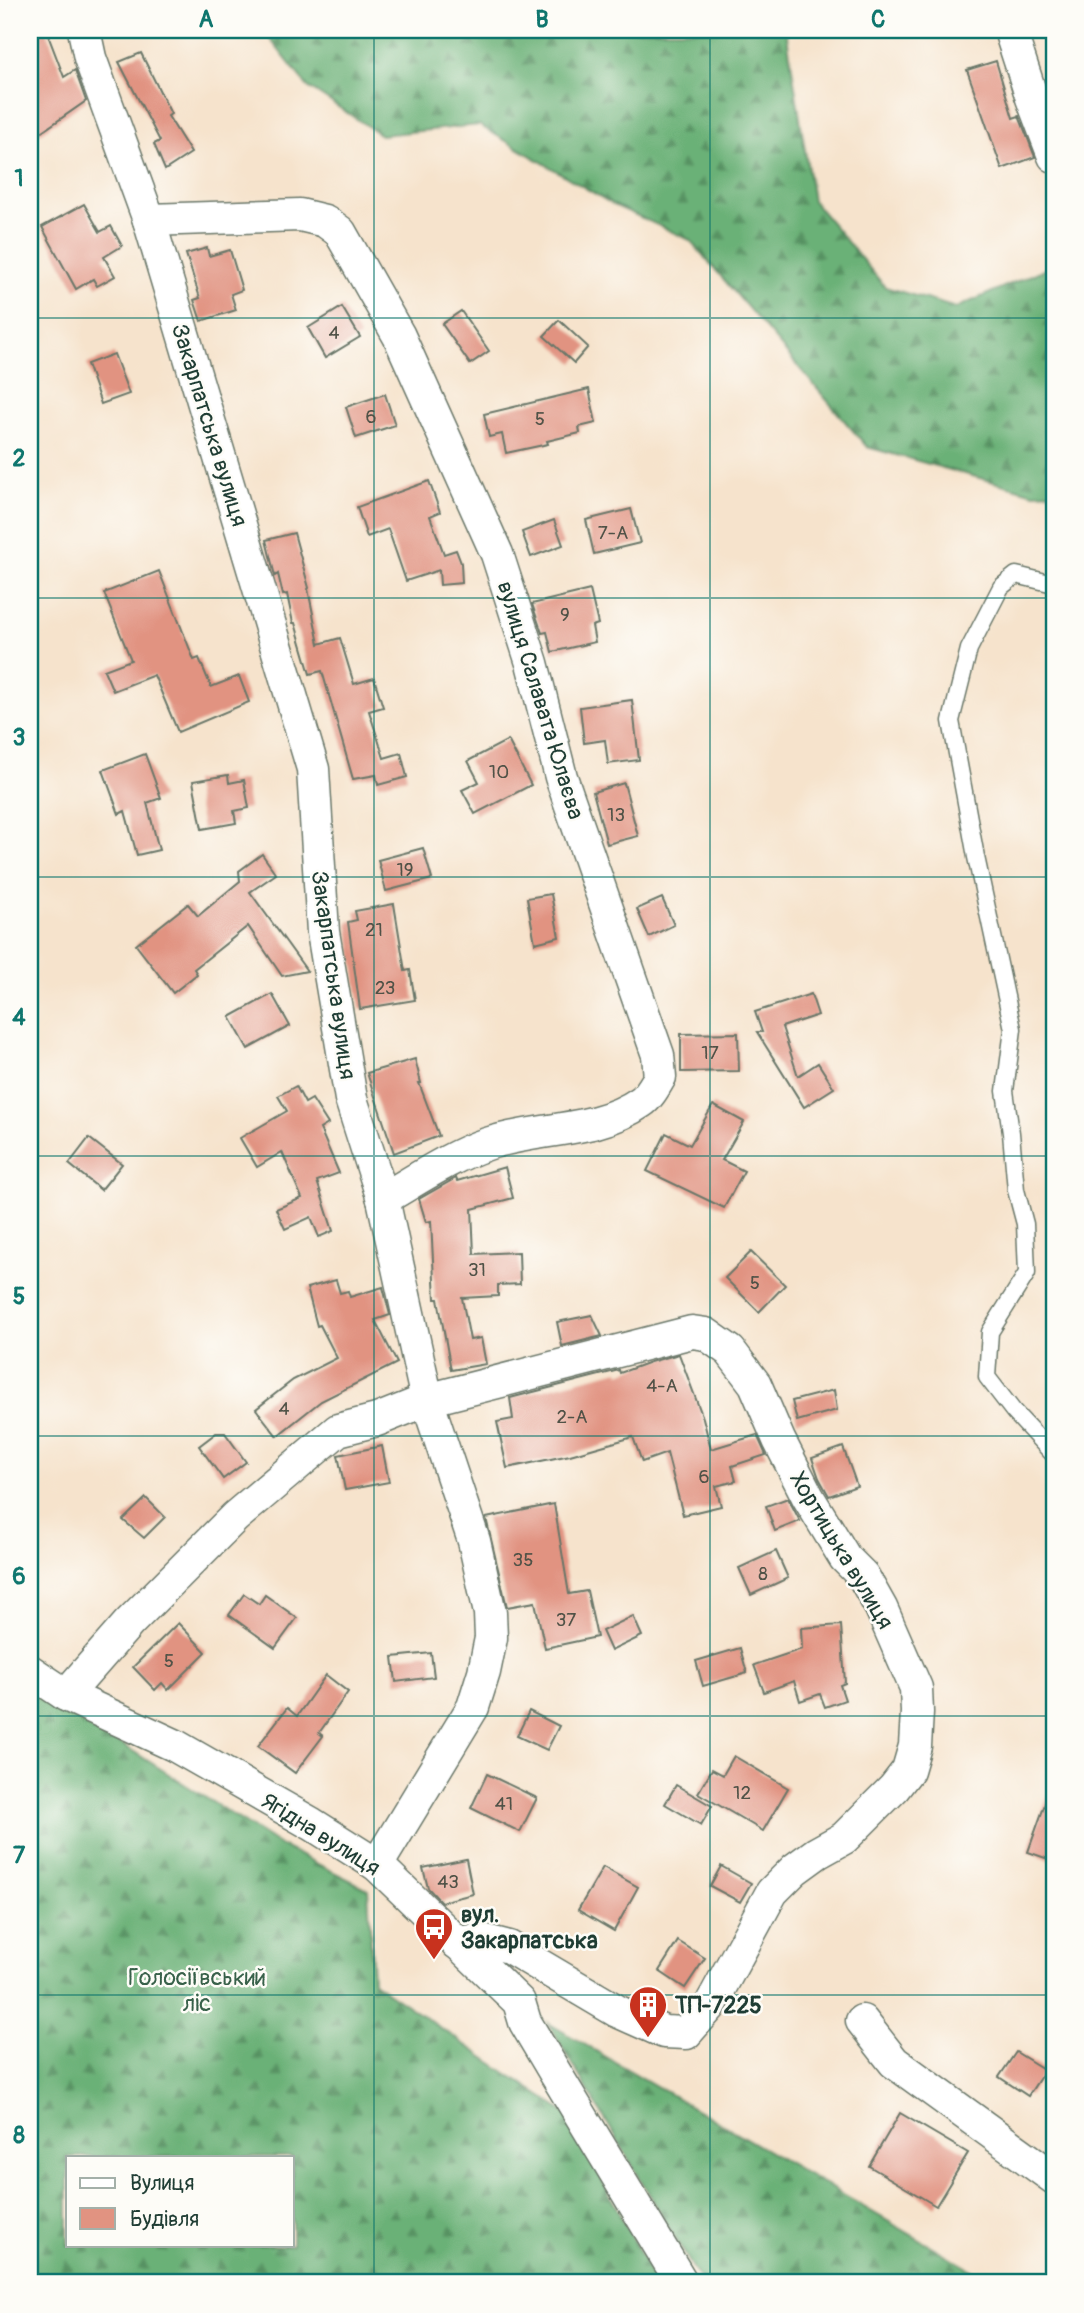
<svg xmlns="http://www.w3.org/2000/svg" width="1084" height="2313" viewBox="0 0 1084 2313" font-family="Pangolin,sans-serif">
	<defs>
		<pattern id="forest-firs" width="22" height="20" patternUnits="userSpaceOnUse" patternTransform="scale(1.75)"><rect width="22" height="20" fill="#6ab177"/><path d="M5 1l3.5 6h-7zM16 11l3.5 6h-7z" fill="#579162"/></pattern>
	</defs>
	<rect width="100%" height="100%" fill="#fdfcf7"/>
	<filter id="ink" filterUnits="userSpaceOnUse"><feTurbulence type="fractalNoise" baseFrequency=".0143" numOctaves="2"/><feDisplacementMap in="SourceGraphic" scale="14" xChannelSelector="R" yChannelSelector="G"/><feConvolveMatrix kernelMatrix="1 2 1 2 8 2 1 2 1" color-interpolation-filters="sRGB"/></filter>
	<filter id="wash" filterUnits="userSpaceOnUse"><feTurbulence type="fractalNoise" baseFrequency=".00686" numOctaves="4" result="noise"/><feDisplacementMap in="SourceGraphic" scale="28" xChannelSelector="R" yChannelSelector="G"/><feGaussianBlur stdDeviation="1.57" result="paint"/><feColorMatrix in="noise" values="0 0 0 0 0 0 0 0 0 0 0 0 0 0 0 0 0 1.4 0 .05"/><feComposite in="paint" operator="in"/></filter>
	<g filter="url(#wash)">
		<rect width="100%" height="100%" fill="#f6e3cc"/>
		<!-- forest -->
		<g fill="url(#forest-firs)" stroke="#447756" stroke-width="2" fill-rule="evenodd">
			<polygon points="263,30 786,30 813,201 885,287 956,308 1054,265 1054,492 1034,493 867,447 690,240 614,205 479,125 381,135 308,87"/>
			<path d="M 30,1685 L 279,1845 L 368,1889 L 373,1982 L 567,2114 L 656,2283 L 30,2283 ZM 68,2157 L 292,2157 L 292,2245 L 68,2245 Z"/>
			<polygon points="548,2023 994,2283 702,2283"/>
		</g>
		<g id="blocks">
			<!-- building -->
			<g fill="#e19381">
				<polygon points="30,30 46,30 64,77 75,70 86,101 30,140"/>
				<polygon points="141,53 171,114 168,116 191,153 165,170 154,144 160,141 119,62"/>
				<polygon points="996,61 1013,118 1019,116 1035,157 1002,169 967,70"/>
				<polygon points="84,204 100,232 111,226 122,246 104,257 115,276 97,286 93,279 76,289 42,227"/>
				<polygon points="207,248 209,256 230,250 242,290 231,294 236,310 201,321 194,300 200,298 186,254"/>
				<polygon points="342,307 360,337 325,358 308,328"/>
				<polygon points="461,311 489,351 470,364 442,324"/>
				<polygon points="559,320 588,347 574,363 544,336"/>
				<polygon points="114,354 129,394 101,404 87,364"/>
				<polygon points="589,389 596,423 579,427 580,433 547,441 548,444 506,453 502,434 489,437 484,414"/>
				<polygon points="385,394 395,425 356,438 346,407"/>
				<polygon points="429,481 440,512 430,516 444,554 456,550 461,563 462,583 440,585 439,570 406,581 388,529 367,537 357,507"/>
				<polygon points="631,509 640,543 594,554 586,520"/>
				<polygon points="554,520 563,545 531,557 522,532"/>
				<polygon points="294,533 309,588 308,589 319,644 340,638 354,684 374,678 383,707 369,711 384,758 401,753 407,777 378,785 376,775 353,779 322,671 310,674 295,623 293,623 287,594 283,595 278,574 275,576 266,540"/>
				<polygon points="159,571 194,660 199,658 211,687 239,676 249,702 178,732 154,675 113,691 104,670 131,660 104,593"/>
				<polygon points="590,590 598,624 592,626 595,642 552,652 547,632 542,633 532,604"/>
				<polygon points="632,700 639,760 608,764 605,740 584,743 580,707"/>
				<polygon points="508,740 531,785 475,814 462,790 479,782 468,761"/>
				<polygon points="145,754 161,798 147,803 159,850 137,855 125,811 119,814 103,770"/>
				<polygon points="228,775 229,783 244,780 249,808 234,811 236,823 202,829 193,781"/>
				<polygon points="624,783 638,836 607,844 593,792"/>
				<polygon points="423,848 432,879 386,891 378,860"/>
				<polygon points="262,854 276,874 250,892 307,971 282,976 248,926 194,969 197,974 173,993 136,945 188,904 198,916 240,881 239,871"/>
				<polygon points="551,894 559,937 535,943 527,898"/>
				<polygon points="662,898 674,925 649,937 637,909"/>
				<polygon points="394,904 405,971 410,970 415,1000 360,1009 348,922 357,920 355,911"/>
				<polygon points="272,994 290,1026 248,1049 230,1017"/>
				<polygon points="811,994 818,1015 782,1027 798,1076 818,1063 834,1088 804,1107 757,1032 762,1032 755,1012"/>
				<polygon points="738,1033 739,1071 681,1072 681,1034"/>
				<polygon points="415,1059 421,1083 419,1083 439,1136 394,1153 367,1073"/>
				<polygon points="296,1086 305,1103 312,1099 328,1124 320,1129 339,1173 317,1181 333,1231 319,1237 311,1217 285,1229 276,1209 302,1198 282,1152 257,1167 240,1138 287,1111 278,1096"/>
				<polygon points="713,1105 744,1122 722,1160 744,1171 724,1208 647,1171 666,1133 690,1145"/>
				<polygon points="89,1138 122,1164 101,1190 69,1164"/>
				<polygon points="505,1167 513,1198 472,1209 474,1254 519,1252 520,1284 498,1285 498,1296 462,1298 470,1340 481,1338 486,1364 451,1370 438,1299 435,1299 431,1221 426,1222 419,1199 456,1178 457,1181"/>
				<polygon points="751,1252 785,1285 759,1312 725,1278"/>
				<polygon points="336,1280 340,1293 348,1291 350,1297 383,1287 390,1315 375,1320 397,1363 321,1401 277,1436 256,1409 293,1380 337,1358 320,1325 317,1326 307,1288"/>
				<polygon points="592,1315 602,1336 562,1346 557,1322"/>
				<polygon points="679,1354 703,1418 711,1449 757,1435 766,1455 732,1466 736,1481 716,1486 721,1506 683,1515 667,1453 642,1462 633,1437 570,1455 507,1468 497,1422 513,1419 510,1398 619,1370 620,1373 650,1362"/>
				<polygon points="834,1390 837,1410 797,1421 792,1401"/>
				<polygon points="216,1433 225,1433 246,1462 223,1479 199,1446"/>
				<polygon points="382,1446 389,1482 345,1490 338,1455"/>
				<polygon points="843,1447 857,1486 829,1496 819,1478 812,1458"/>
				<polygon points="146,1498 165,1517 144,1538 123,1520"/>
				<polygon points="788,1498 800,1521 775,1531 766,1506"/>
				<polygon points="554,1504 569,1594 587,1591 597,1637 545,1648 535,1602 507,1607 486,1518"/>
				<polygon points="776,1551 788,1578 751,1595 739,1568"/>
				<polygon points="244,1594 259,1604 265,1595 297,1618 275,1648 229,1615"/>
				<polygon points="633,1616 642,1636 611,1651 602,1631"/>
				<polygon points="178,1623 206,1652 168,1690 162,1683 155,1690 133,1667"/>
				<polygon points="841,1625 845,1683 840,1685 845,1700 825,1707 820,1694 800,1701 794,1681 764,1692 754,1665 802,1649 801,1628"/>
				<polygon points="740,1648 747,1673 703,1686 696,1661"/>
				<polygon points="431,1653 434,1677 396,1682 393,1657"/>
				<polygon points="326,1675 348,1692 319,1733 323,1736 295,1773 258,1746 287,1708 297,1716"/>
				<polygon points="529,1711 559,1726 547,1750 517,1736"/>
				<polygon points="734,1756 788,1788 763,1831 698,1793 712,1769 723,1775"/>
				<polygon points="487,1774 537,1798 520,1832 471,1808"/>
				<polygon points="676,1785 712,1806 701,1825 665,1804"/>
				<polygon points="1051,1787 1054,1788 1054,1861 1028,1852"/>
				<polygon points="466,1859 473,1894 441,1902 428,1888 423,1868"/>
				<polygon points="721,1866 751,1883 740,1902 710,1886"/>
				<polygon points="603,1867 638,1887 614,1931 578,1910"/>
				<polygon points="678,1941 705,1958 685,1988 659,1971"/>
				<polygon points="1016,2052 1045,2070 1028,2096 999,2077"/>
				<polygon points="900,2113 968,2153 936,2206 869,2166"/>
			</g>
		</g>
	</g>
	<g filter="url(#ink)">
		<use href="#blocks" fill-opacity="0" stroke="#6a7769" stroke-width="2"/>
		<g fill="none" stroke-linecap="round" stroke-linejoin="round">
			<defs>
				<polyline id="lane" points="1054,584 1016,575 1001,587 969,649 951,721 976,857 1013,1029 1005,1091 1011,1133 1016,1190 1025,1224 1027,1273 990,1332 987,1377 1014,1412 1054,1455"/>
				<g id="street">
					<polyline points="84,30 90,58 149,220 313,769 323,932 351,1099 383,1199 427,1400 474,1541 490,1613 491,1638 484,1672 473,1707 377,1865"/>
					<polyline points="1010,30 1032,98 1054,156"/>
					<path d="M 149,220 L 300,215 L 325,221 L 340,232 L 399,336 L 497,554 L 532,663 L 561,777 L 658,1055 L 660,1077 C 655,1085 649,1097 641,1102 C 597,1133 537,1127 487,1144 C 451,1156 416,1180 383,1199"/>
					<polyline points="30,1671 66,1695 174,1745 312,1824 377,1865 519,2002 525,2022 554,2071 682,2283"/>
					<polyline points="66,1695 129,1623 235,1517 338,1430 377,1420 427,1400 692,1332 706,1334 730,1351 755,1384 779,1440 808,1497 845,1558 863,1576 881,1608 916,1688 917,1712 915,1746 908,1770 894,1788 844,1838 817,1853 795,1869 772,1892 710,2006 686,2033 664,2032 617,2011 509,1947 482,1940 457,1943"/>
					<polyline points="862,2021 894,2062 1054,2178"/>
				</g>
			</defs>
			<!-- lane casing -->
			<use href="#lane" stroke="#6a7769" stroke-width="19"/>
			<!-- street casing -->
			<use href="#street" stroke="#6a7769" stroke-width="35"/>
			<!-- lane -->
			<use href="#lane" stroke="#fff" stroke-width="16"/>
			<!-- street -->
			<use href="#street" stroke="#fff" stroke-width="32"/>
		</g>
	</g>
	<!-- grid -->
	<path fill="none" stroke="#0f766e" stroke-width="2" stroke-opacity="0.55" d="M 374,30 L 374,2283M 710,30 L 710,2283M 30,318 L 1054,318M 30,598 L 1054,598M 30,877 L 1054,877M 30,1156 L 1054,1156M 30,1436 L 1054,1436M 30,1716 L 1054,1716M 30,1995 L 1054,1995"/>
	<!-- icons -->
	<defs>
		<symbol id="bus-pin" viewBox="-11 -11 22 30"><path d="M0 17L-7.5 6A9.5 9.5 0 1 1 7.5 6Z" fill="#c8321e" stroke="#fdfcf7"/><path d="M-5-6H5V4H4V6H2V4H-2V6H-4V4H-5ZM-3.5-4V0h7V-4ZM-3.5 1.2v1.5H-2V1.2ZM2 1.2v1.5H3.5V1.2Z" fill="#fff"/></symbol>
		<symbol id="building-pin" viewBox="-11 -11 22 30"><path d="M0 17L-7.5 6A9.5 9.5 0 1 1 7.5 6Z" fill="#c8321e" stroke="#fdfcf7"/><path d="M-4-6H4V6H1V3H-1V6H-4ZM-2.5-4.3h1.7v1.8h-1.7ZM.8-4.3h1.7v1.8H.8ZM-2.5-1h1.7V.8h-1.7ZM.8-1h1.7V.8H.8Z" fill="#fff"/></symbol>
	</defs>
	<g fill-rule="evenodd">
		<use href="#bus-pin" x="412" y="1905" width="44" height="60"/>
		<use href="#building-pin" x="626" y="1983" width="44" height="60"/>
	</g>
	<g text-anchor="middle" stroke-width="5" stroke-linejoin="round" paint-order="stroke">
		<!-- number labels -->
		<g font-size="19" fill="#505247">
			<text x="334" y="339">4</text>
			<text x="371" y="423">6</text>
			<text x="540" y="425">5</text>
			<text x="613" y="539">7-А</text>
			<text x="565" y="621">9</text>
			<text x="499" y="778">10</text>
			<text x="616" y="821">13</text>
			<text x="405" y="876">19</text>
			<text x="374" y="936">21</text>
			<text x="385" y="994">23</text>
			<text x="710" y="1059">17</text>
			<text x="477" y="1276">31</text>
			<text x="755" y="1289">5</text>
			<text x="662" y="1392">4-А</text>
			<text x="284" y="1415">4</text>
			<text x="572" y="1423">2-А</text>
			<text x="704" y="1483">6</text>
			<text x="523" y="1566">35</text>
			<text x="763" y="1580">8</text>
			<text x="566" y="1626">37</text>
			<text x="169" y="1667">5</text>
			<text x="742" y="1799">12</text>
			<text x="504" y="1810">41</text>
			<text x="448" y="1888">43</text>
		</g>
		<!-- street labels -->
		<g font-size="23" fill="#1f3d34" stroke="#fdfcf7">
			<text transform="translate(210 425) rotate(73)" y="8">Закарпатська вулиця</text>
			<text transform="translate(541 700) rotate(73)" y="8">вулиця Салавата Юлаєва</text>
			<text transform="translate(334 975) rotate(82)" y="8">Закарпатська вулиця</text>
			<text transform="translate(842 1550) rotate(59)" y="8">Хортицька вулиця</text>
			<text transform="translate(321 1834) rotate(32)" y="8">Ягідна вулиця</text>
		</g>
		<!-- poi labels -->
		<g font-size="23" font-weight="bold" fill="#1f3d34" stroke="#fdfcf7" text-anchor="start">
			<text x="461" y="1922">вул.<tspan x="461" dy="26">Закарпатська</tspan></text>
			<text x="675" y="2013">ТП-7225</text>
		</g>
		<!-- park labels -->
		<g font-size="23" fill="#38614a" stroke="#fdfcf7">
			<text x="197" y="1985">Голосіївський<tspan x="197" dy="26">ліс</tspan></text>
		</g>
	</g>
	<!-- margin -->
	<rect width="1084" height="2313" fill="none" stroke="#fdfcf7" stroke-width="77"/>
	<!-- legend -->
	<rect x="66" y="2156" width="228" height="91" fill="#fdfcf7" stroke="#a4b0a9" stroke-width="2"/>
	<rect x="80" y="2178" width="35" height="10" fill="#ffffff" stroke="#a4b0a9" stroke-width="2"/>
	<text x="130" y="2190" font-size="21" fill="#1f3d34">Вулиця</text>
	<rect x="80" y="2208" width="35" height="21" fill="#e19381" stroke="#a4b0a9" stroke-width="2"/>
	<text x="130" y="2226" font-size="21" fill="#1f3d34">Будівля</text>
	<rect x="38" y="38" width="1008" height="2236" fill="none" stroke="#0f766e" stroke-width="2.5"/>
	<g font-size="23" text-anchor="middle" font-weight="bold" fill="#0f766e">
		<text x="206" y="27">A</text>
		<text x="542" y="27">B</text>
		<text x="878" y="27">C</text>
		<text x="19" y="186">1</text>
		<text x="19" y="466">2</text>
		<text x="19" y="745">3</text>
		<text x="19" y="1025">4</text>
		<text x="19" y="1304">5</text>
		<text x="19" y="1584">6</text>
		<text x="19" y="1863">7</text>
		<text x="19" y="2143">8</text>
	</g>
</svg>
